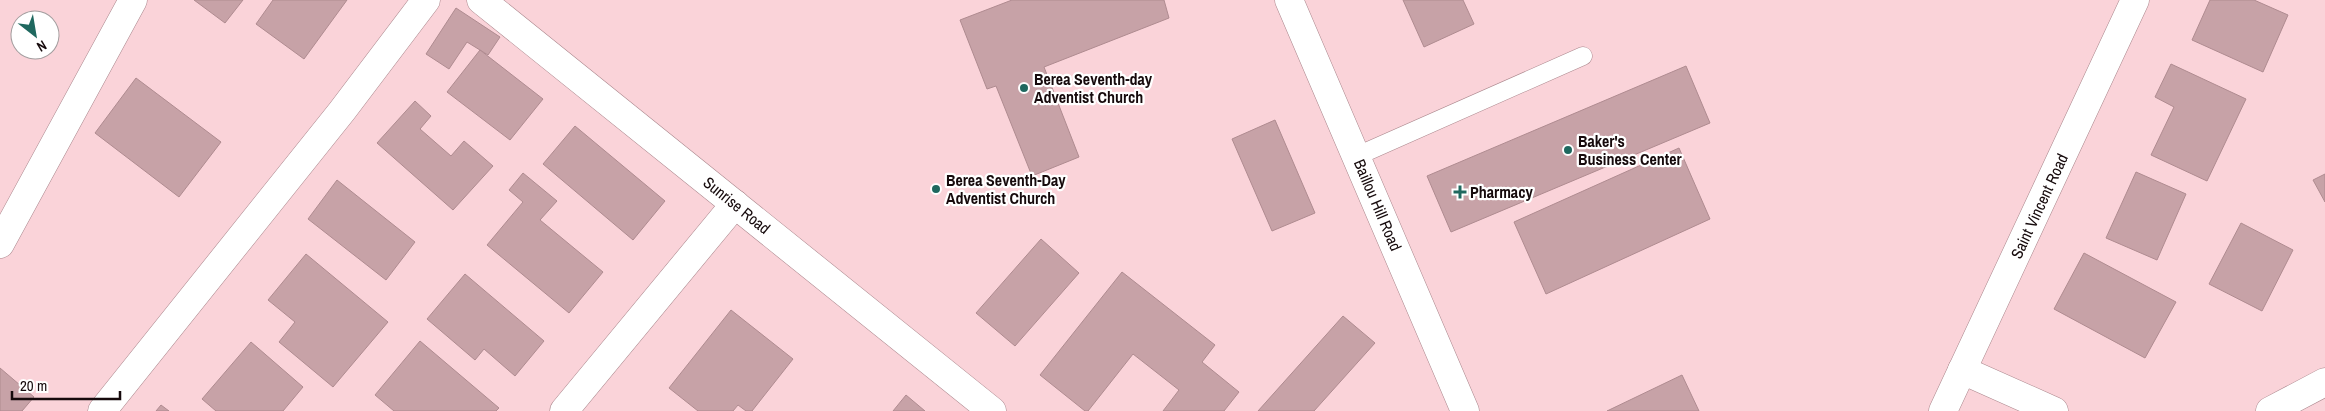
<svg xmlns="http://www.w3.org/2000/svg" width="2325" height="411" viewBox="0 0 2325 411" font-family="'Archivo Narrow',sans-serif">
	<rect width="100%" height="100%" fill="#fad3d9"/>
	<!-- building -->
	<g fill="#c7a2a7" stroke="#af8b90">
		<polygon points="194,0 243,0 225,23"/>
		<polygon points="273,0 347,0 304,59 256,24"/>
		<polygon points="1012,0 1164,0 1169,18 1044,67 1079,157 1032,176 996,86 987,89 960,20"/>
		<polygon points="1403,0 1463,0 1474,24 1424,47"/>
		<polygon points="2210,0 2254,0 2288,15 2263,72 2192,40"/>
		<polygon points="456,8 500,37 488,55 467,42 449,69 426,54"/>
		<polygon points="480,50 543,99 510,140 447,92"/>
		<polygon points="2171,64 2246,99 2207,181 2151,155 2174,107 2155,97"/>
		<polygon points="1686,66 1710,123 1451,232 1427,176"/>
		<polygon points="136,78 221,142 179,197 95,133"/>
		<polygon points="415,101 431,116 420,129 451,156 464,141 493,166 453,210 377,143"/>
		<polygon points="1275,120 1315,213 1272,231 1232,139"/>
		<polygon points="575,126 665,201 633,240 543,164"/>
		<polygon points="1679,148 1710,219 1546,294 1514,222"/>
		<polygon points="2136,172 2186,194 2157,260 2106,238"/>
		<polygon points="523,173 557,201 540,220 603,272 569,313 487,245 523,202 509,190"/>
		<polygon points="2325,174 2325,202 2313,180"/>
		<polygon points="337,180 415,242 386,280 308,219"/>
		<polygon points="2241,223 2293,250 2262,311 2209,284"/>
		<polygon points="1041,239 1079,273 1015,346 976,313"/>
		<polygon points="2084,253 2176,302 2145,358 2054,309"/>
		<polygon points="306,254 388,322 333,387 279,342 295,322 268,300"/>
		<polygon points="1122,272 1215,345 1202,362 1239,392 1224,411 1163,411 1179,390 1133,354 1088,411 1085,411 1040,375"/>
		<polygon points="465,274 544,341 515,376 484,349 475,360 427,319"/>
		<polygon points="731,310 793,359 752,411 746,411 738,405 733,411 698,411 669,388"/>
		<polygon points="1343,316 1375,343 1314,411 1258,411"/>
		<polygon points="420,341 499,408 496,411 394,411 375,395"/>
		<polygon points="251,342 303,387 283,411 216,411 202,399"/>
		<polygon points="0,368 34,397 22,411 0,411"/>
		<polygon points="1682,375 1699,411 1607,411"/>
		<polygon points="906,395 925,411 893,411"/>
		<polygon points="161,405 169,411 156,411"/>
	</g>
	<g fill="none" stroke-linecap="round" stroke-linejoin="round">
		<defs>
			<polyline id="lane" points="1357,156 1583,56"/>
			<g id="street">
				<polyline points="481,0 992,411"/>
				<polyline points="0,244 133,0"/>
				<polyline points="1962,370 2054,411"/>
				<polyline points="102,411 342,111 426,0"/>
				<polyline points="564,411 735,204"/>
				<polyline points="2270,411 2325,382"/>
			</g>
			<g id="secondary">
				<polyline points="1289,0 1465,411"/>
				<polyline points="1943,411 2135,0"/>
			</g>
		</defs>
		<!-- lane casing -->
		<use href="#lane" stroke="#aa868c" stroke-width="19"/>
		<!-- street casing -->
		<use href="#street" stroke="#aa868c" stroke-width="29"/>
		<!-- secondary casing -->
		<use href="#secondary" stroke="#aa868c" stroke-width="29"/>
		<!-- lane -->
		<use href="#lane" stroke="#fff" stroke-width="18"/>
		<!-- street -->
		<use href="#street" stroke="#fff" stroke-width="28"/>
		<!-- secondary -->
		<use href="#secondary" stroke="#fff" stroke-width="28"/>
	</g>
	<!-- markers -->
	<g fill="#1f685f" stroke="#fff" stroke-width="2">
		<circle cx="1024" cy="88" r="5"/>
		<circle cx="1568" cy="150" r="5"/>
		<circle cx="936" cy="189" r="5"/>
		<path d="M1457.5 184.5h5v5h5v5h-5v5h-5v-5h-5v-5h5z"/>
	</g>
	<g text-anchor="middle" stroke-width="4.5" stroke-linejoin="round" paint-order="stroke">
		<!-- poi labels -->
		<g font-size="16" font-weight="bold" fill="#160a0c" stroke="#fff" text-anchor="start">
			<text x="1034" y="85">Berea Seventh-day<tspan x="1034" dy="18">Adventist Church</tspan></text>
			<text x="1578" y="147">Baker's<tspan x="1578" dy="18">Business Center</tspan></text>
			<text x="946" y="186">Berea Seventh-Day<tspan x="946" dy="18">Adventist Church</tspan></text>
			<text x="1470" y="198">Pharmacy</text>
		</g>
		<!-- street labels -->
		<g font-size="16" fill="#160a0c" stroke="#fff">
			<text transform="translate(737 205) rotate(39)" y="6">Sunrise Road</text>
			<text transform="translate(1378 205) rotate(67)" y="6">Baillou Hill Road</text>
			<text transform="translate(2039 206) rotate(-65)" y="6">Saint Vincent Road</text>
		</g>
	</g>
	<!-- north arrow -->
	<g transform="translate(35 35) rotate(149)"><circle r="24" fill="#ffffff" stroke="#a29d9e"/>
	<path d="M0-4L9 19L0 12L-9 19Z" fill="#1f685f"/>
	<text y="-8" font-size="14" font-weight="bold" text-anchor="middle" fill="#160a0c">N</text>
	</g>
	<!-- scale -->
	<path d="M12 391v8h108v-8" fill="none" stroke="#160a0c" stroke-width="2.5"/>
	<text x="20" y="391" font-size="15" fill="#160a0c" stroke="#ffffff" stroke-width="4" paint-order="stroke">20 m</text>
</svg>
